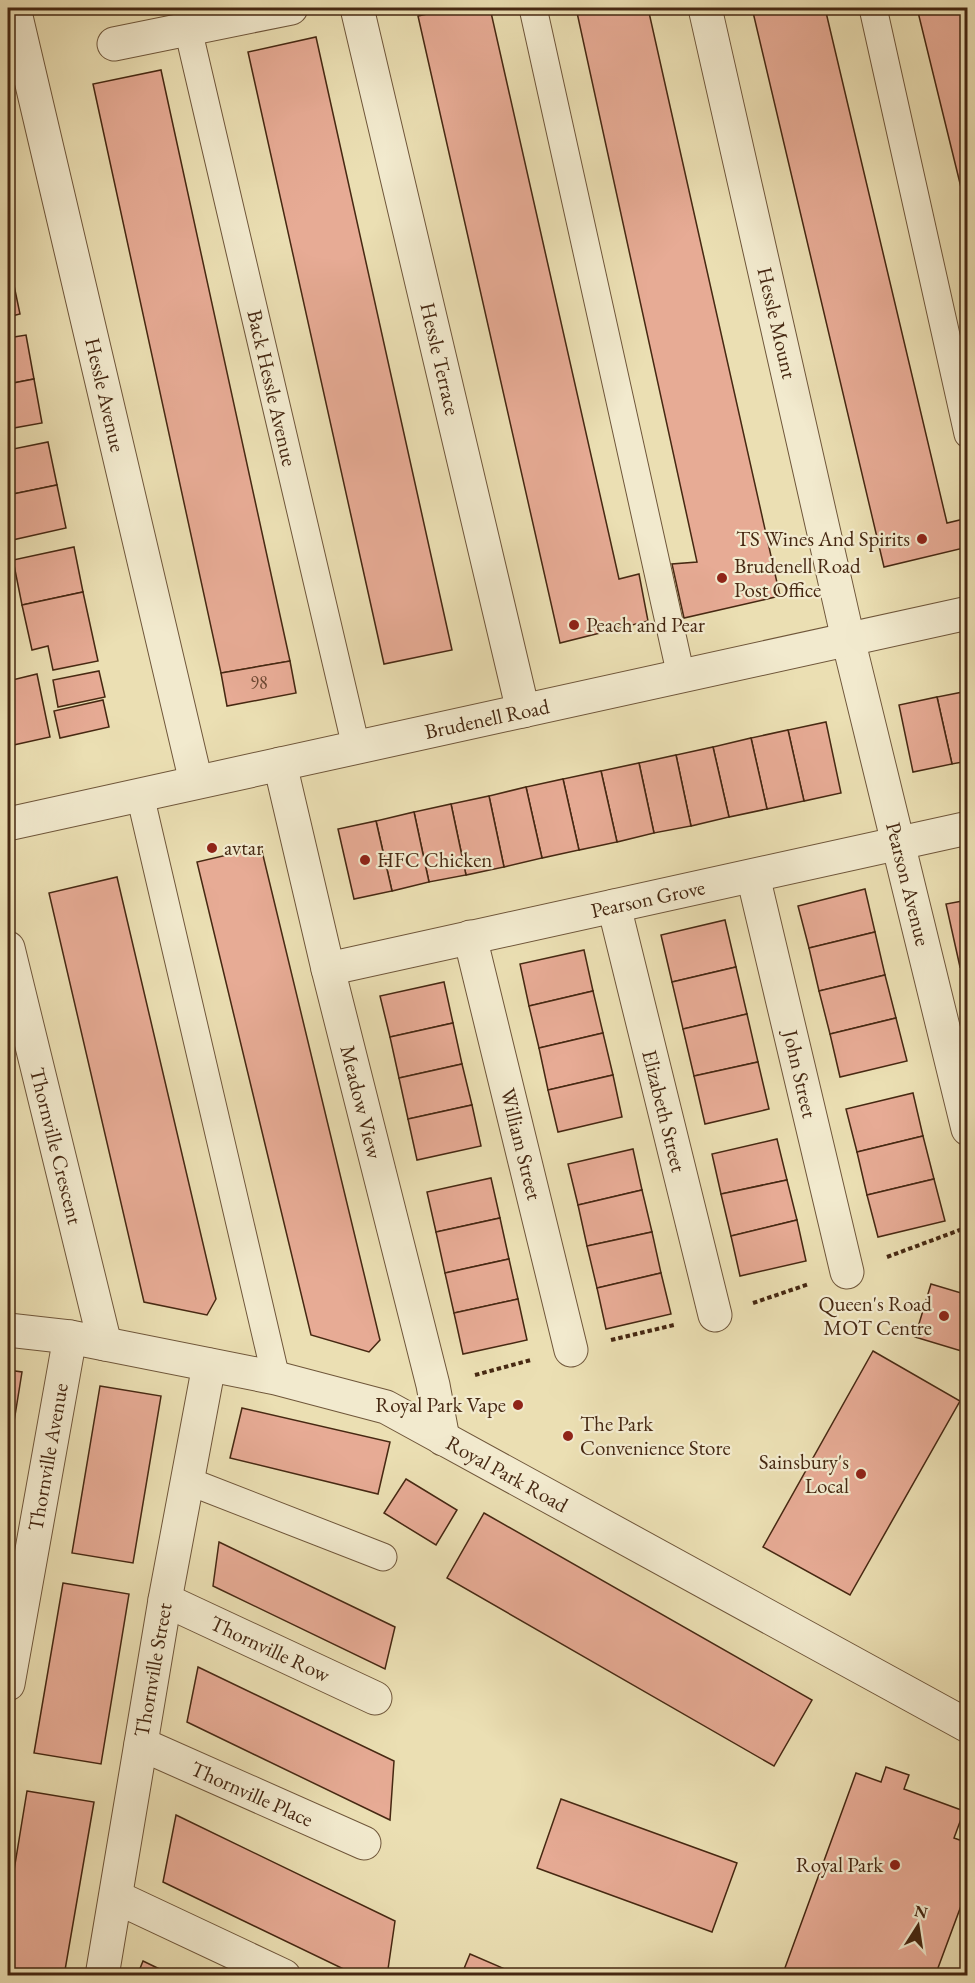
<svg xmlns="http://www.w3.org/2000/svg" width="975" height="1983" viewBox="0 0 975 1983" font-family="'EB Garamond',serif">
	<rect width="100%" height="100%" fill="#ebdfb3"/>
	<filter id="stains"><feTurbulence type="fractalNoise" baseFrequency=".00333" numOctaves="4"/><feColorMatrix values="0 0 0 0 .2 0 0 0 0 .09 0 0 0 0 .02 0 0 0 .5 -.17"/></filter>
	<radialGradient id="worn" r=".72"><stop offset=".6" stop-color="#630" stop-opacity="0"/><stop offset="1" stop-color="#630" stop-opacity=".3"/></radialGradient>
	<!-- building -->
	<g fill="#e7ab95" stroke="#462812" stroke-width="1.5">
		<polygon points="455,8 490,8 619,579 639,574 648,621 560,643 418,16"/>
		<polygon points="576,8 648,8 780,596 684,618 672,564 697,562"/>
		<polygon points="752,8 825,8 947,523 968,518 968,547 884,567"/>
		<polygon points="917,8 968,8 968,216"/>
		<polygon points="316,37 452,650 384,664 248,52"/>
		<polygon points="161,70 290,661 221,673 93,84"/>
		<polygon points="11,271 20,314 8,317 8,272"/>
		<polygon points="26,335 34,379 8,384 8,338"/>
		<polygon points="34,379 42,423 8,429 8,384"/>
		<polygon points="48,442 57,485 8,495 8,450"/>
		<polygon points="57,485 66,528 8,541 8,495"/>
		<polygon points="74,547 83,592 22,605 13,560"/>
		<polygon points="83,592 98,661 53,670 48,646 32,650 22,605"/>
		<polygon points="290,661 296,693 227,706 221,673"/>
		<polygon points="99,671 105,697 58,707 53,680"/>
		<polygon points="37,674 50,737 9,746 8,681"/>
		<polygon points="968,691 968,761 952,764 937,697"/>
		<polygon points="937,697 952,764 913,772 899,705"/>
		<polygon points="103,700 109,727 60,738 54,711"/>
		<polygon points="826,722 841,793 804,801 788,730"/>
		<polygon points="788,730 804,801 767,809 751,738"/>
		<polygon points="751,738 767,809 729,817 713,747"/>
		<polygon points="713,747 729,817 691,826 676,755"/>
		<polygon points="676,755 691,826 654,833 639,763"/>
		<polygon points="639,763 654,833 617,842 601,771"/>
		<polygon points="601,771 617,842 579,850 563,779"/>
		<polygon points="563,779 579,850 542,858 526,787"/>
		<polygon points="526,787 542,858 504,867 489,796"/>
		<polygon points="489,796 504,867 466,875 451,804"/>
		<polygon points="451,804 466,875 429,882 414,812"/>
		<polygon points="414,812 429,882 392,891 376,821"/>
		<polygon points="376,821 392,891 354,899 338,829"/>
		<polygon points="261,847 380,1340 369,1352 311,1335 197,862"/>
		<polygon points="117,877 216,1299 207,1315 144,1302 49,893"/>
		<polygon points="865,889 875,932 809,948 798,906"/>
		<polygon points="968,900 968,965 960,967 946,904"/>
		<polygon points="725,920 736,967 672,982 661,935"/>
		<polygon points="875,932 885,975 819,991 809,948"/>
		<polygon points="584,950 593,991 529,1006 520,964"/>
		<polygon points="736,967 747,1014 683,1029 672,982"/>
		<polygon points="885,975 896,1018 830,1034 819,991"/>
		<polygon points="444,982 453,1023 390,1037 380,996"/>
		<polygon points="593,991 603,1033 539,1048 529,1006"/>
		<polygon points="747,1014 758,1062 694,1076 683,1029"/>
		<polygon points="896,1018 907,1061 840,1077 830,1034"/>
		<polygon points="453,1023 462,1064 399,1078 390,1037"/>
		<polygon points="603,1033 613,1075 548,1090 539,1048"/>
		<polygon points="758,1062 769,1109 705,1124 694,1076"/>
		<polygon points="462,1064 472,1105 408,1119 399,1078"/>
		<polygon points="613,1075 622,1117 558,1132 548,1090"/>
		<polygon points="913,1093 923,1136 857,1152 846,1109"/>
		<polygon points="472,1105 481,1146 417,1160 408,1119"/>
		<polygon points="923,1136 934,1179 867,1195 857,1152"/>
		<polygon points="777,1139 787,1180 721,1194 712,1154"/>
		<polygon points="633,1149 642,1190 578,1205 568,1164"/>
		<polygon points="491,1178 500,1218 436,1232 427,1192"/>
		<polygon points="934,1179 945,1221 878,1237 867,1195"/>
		<polygon points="787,1180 797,1220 731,1236 721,1194"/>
		<polygon points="642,1190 652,1232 587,1246 578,1205"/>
		<polygon points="500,1218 509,1259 445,1273 436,1232"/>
		<polygon points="797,1220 806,1261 740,1276 731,1236"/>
		<polygon points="652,1232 661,1273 597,1288 587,1246"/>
		<polygon points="509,1259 518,1299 454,1313 445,1273"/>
		<polygon points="661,1273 671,1314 606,1329 597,1288"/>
		<polygon points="931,1284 968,1295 968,1353 915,1337"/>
		<polygon points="518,1299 527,1340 463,1354 454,1313"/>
		<polygon points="873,1351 960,1401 850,1595 763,1547"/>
		<polygon points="8,1370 22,1372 8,1459"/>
		<polygon points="100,1386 161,1396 133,1563 72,1553"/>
		<polygon points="242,1408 390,1442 378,1494 230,1458"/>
		<polygon points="406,1479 457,1510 436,1545 384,1513"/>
		<polygon points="484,1513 812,1700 774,1766 447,1578"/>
		<polygon points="219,1542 395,1627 385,1669 213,1586"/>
		<polygon points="63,1583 129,1594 101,1764 34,1753"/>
		<polygon points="198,1667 394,1761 390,1820 187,1722"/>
		<polygon points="886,1767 909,1775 904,1789 964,1811 954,1838 968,1843 968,1887 935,1976 782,1976 856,1773 881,1782"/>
		<polygon points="27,1791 94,1802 64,1976 20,1976 8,1970 8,1907"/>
		<polygon points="561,1799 737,1863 712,1932 537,1868"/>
		<polygon points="176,1815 395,1921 387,1976 358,1976 163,1882"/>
		<polygon points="470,1954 521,1976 461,1976"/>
		<polygon points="143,1961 174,1976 137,1976"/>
	</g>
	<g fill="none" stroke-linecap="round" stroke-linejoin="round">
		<defs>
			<g id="service">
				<polyline points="533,8 681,676"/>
				<polyline points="873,8 968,434"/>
				<polyline points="188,29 356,747"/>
				<polyline points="140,795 276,1378"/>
				<polyline points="188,1481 383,1557"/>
			</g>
			<g id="minor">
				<polyline points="14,8 196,782"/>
				<polyline points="357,8 523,711"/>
				<polyline points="705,8 848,639 968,1129"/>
				<polyline points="114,44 291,8"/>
				<polyline points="280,764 328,969 433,1385 443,1439"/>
				<polyline points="753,876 847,1272"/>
				<polyline points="614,906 715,1315"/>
				<polyline points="470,937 571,1350"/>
				<polyline points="8,948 105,1344"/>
				<polyline points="328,969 968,828"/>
				<polyline points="165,1600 375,1698"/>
				<polyline points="8,1684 70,1337"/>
				<polyline points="141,1744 364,1843"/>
				<polyline points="116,1897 284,1976"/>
				<polyline points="102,1976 165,1600 209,1365"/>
			</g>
			<g id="tertiary">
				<polyline points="8,824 968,613"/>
				<polyline points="8,1330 70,1337 276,1378 386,1407 968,1726"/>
			</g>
		</defs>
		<!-- service casing -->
		<use href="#service" stroke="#6f563a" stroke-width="29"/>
		<!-- minor casing -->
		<use href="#minor" stroke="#6f563a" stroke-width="35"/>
		<!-- tertiary casing -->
		<use href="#tertiary" stroke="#6f563a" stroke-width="35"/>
		<!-- path -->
		<g stroke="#462812" stroke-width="4" stroke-dasharray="4.5 3" stroke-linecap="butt">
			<polyline points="887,1257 968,1227"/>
			<polyline points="753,1303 809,1284"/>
			<polyline points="611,1340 674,1325"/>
			<polyline points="475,1375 531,1360"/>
		</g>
		<!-- service -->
		<use href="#service" stroke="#f2eace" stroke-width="27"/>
		<!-- minor -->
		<use href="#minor" stroke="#f2eace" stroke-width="33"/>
		<!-- tertiary -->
		<use href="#tertiary" stroke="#f2eace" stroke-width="33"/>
	</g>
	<!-- markers -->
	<g fill="#8f2418" stroke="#f2eace" stroke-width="2">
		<circle cx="922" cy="539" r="6"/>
		<circle cx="722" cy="578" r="6"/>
		<circle cx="574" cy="625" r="6"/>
		<circle cx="212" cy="848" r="6"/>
		<circle cx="365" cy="860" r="6"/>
		<circle cx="944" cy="1316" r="6"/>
		<circle cx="518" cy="1405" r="6"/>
		<circle cx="568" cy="1436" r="6"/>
		<circle cx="861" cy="1474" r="6"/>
		<circle cx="895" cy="1865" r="6"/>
	</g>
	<g text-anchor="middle" stroke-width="4.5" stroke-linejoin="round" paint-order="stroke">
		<!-- number labels -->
		<g font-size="18" fill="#6e4933">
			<text x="259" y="689">98</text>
		</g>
		<!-- street labels -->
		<g font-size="21" fill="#462812" stroke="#f2eace">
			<text transform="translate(777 323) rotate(77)" y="7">Hessle Mount</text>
			<text transform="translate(440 359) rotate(77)" y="7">Hessle Terrace</text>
			<text transform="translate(272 388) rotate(77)" y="7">Back Hessle Avenue</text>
			<text transform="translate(105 395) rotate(77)" y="7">Hessle Avenue</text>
			<text transform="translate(487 719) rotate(-12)" y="7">Brudenell Road</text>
			<text transform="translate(908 884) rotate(76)" y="7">Pearson Avenue</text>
			<text transform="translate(648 899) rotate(-12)" y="7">Pearson Grove</text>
			<text transform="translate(800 1074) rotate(77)" y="7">John Street</text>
			<text transform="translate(361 1102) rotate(76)" y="7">Meadow View</text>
			<text transform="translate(664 1111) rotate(76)" y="7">Elizabeth Street</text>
			<text transform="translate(521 1144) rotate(76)" y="7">William Street</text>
			<text transform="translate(56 1146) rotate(76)" y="7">Thornville Crescent</text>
			<text transform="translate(48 1457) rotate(-80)" y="7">Thornville Avenue</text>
			<text transform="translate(507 1474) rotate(29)" y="7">Royal Park Road</text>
			<text transform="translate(270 1649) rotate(25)" y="7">Thornville Row</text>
			<text transform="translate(153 1670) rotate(-80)" y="7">Thornville Street</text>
			<text transform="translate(252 1794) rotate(24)" y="7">Thornville Place</text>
		</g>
		<!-- poi labels -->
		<g font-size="21" fill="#462812" stroke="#f2eace" text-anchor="end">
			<text x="910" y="546">TS Wines And Spirits</text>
			<text x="734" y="573" text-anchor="start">Brudenell Road<tspan x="734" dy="24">Post Office</tspan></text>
			<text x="586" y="632" text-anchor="start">Peach and Pear</text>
			<text x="224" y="855" text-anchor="start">avtar</text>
			<text x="377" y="867" text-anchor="start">HFC Chicken</text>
			<text x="932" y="1311">Queen's Road<tspan x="932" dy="24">MOT Centre</tspan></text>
			<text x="506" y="1412">Royal Park Vape</text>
			<text x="580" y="1431" text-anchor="start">The Park<tspan x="580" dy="24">Convenience Store</tspan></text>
			<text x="849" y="1469">Sainsbury's<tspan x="849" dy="24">Local</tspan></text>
			<text x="883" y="1872">Royal Park</text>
		</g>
	</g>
	<!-- margin -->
	<rect width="975" height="1983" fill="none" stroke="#ebdfb3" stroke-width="30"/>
	<rect x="9" y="9" width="957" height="1965" fill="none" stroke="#462812" stroke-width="3"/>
	<rect x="15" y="15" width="945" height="1953" fill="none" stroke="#462812" stroke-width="1.5"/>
	<!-- north arrow -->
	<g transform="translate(918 1926) rotate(12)" stroke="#f2eace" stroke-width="4.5" paint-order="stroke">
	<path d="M0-4.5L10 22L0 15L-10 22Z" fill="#462812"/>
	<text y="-9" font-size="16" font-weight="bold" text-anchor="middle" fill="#462812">N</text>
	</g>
	<rect width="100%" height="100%" filter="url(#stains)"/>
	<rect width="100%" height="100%" fill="url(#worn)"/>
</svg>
